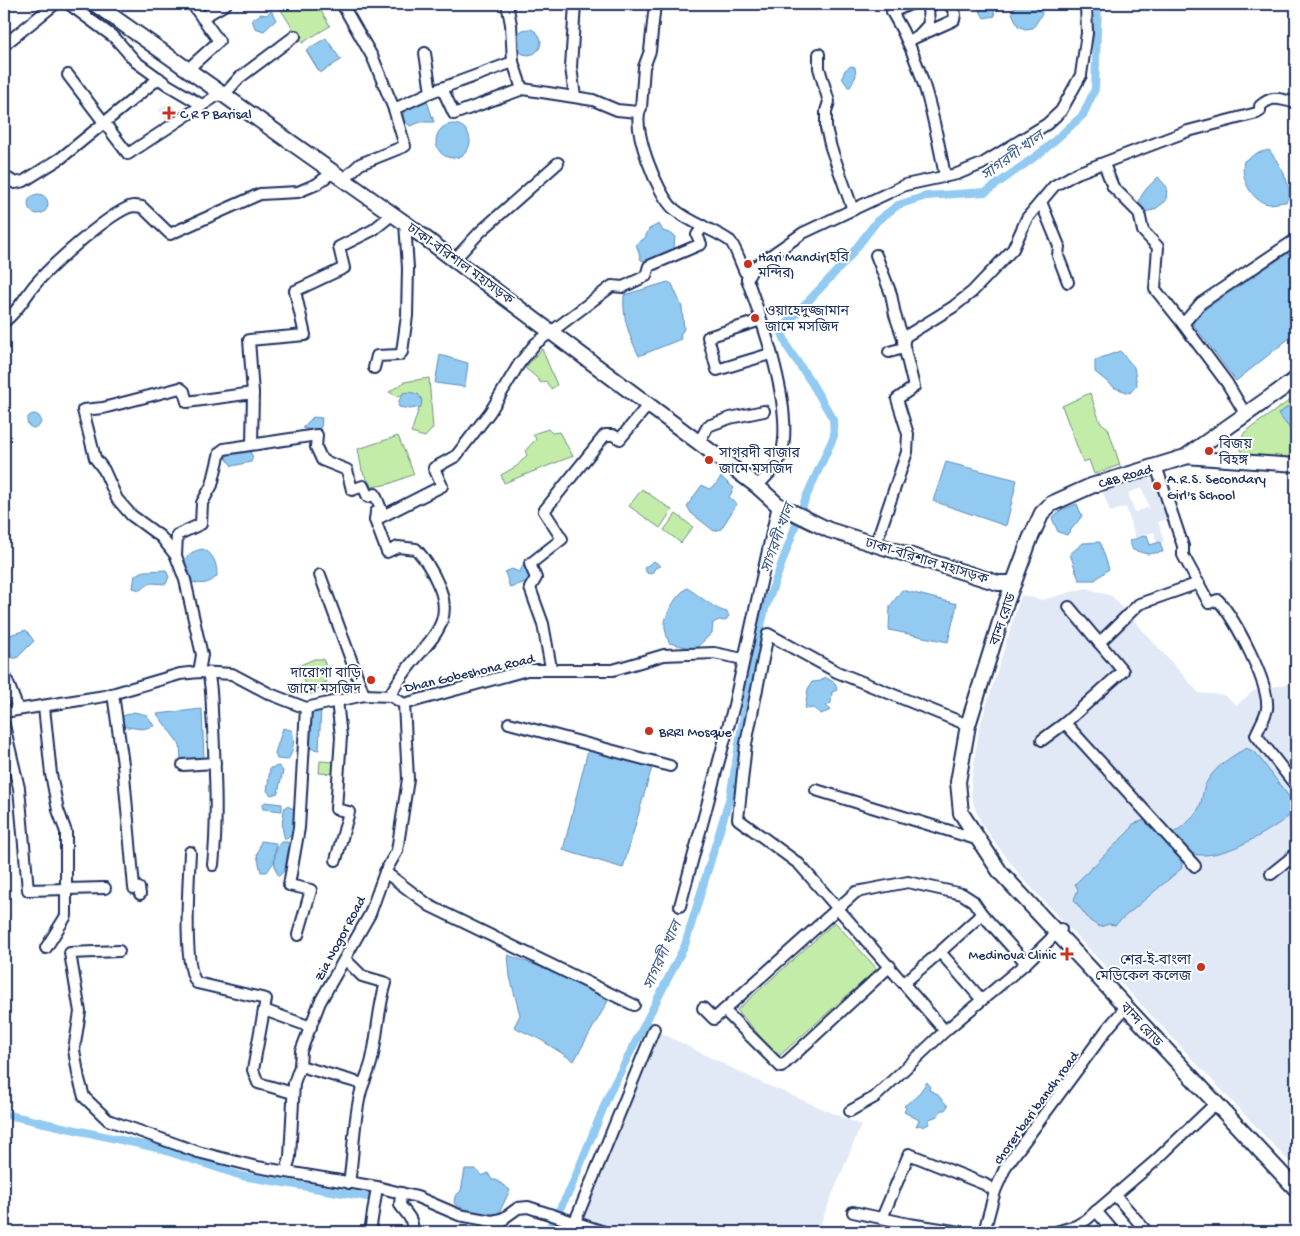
<svg xmlns="http://www.w3.org/2000/svg" width="1300" height="1236" viewBox="0 0 1300 1236" font-family="'Gochi Hand','Noto Sans Bengali',sans-serif">
	<rect width="100%" height="100%" fill="#fff"/>
	<filter id="ink" filterUnits="userSpaceOnUse"><feTurbulence type="fractalNoise" baseFrequency=".02" numOctaves="2"/><feDisplacementMap in="SourceGraphic" scale="10" xChannelSelector="R" yChannelSelector="G"/><feConvolveMatrix kernelMatrix="1 2 1 2 8 2 1 2 1" color-interpolation-filters="sRGB"/></filter>
	<g filter="url(#ink)">
		<!-- built -->
		<g fill="#e2e9f6" fill-rule="evenodd">
			<polygon points="170,102 180,116 169,124 159,110"/>
			<path d="M 1157,474 L 1164,496 L 1156,498 L 1165,497 L 1171,518 L 1158,522 L 1164,541 L 1157,543 L 1154,532 L 1135,538 L 1126,507 L 1110,512 L 1103,492 L 1149,477 L 1154,491 L 1150,476 ZM 1142,488 L 1149,507 L 1135,512 L 1128,493 Z"/>
			<polygon points="1086,588 1112,596 1199,693 1224,695 1237,705 1253,691 1296,682 1296,1169 1022,878 982,825 976,811 971,796 971,783 979,729 1021,595 1042,600"/>
			<polygon points="657,1031 758,1081 861,1125 817,1232 623,1232 576,1220"/>
		</g>
		<!-- green -->
		<g fill="#c3eca8" stroke="#6f8e83">
			<polygon points="291,4 317,4 330,26 302,43 281,10"/>
			<polygon points="542,349 557,385 551,389 546,381 541,383 535,376 525,368"/>
			<polygon points="429,378 433,428 425,437 411,433 421,402 412,394 397,396 389,392 404,382"/>
			<polygon points="1090,393 1100,422 1108,428 1120,465 1094,474 1089,460 1083,462 1062,406"/>
			<polygon points="1296,396 1296,459 1244,455 1238,444 1245,432"/>
			<polygon points="548,429 552,433 559,432 573,456 504,483 501,475 517,466 527,455 525,451 536,439 533,434"/>
			<polygon points="398,436 414,474 389,484 372,487 362,471 358,449"/>
			<polygon points="642,489 672,510 660,528 629,506"/>
			<polygon points="676,514 693,527 681,543 664,530"/>
			<polygon points="314,659 323,659 329,673 324,675 327,682 321,684 321,688 313,690 313,694 310,694 310,690 297,671 298,666"/>
			<polygon points="320,761 336,762 335,774 319,773"/>
			<polygon points="835,922 877,969 778,1057 737,1010"/>
		</g>
		<!-- water -->
		<g fill="#92caf1" stroke="#628cb6">
			<polygon points="976,4 993,4 995,16 984,18"/>
			<polygon points="1017,4 1040,5 1042,14 1033,28 1025,29 1018,26 1012,13"/>
			<polygon points="271,10 276,20 264,31 255,28 252,20 261,14 267,15"/>
			<circle cx="528" cy="42" r="13"/>
			<polygon points="326,38 341,60 320,73 306,50"/>
			<polygon points="851,66 855,67 856,76 850,87 848,87 842,78 845,70"/>
			<polygon points="422,100 427,101 434,122 421,122 410,126 402,119 405,109"/>
			<circle cx="453" cy="141" r="17"/>
			<path d="M 1269,150 C 1278,161 1296,189 1286,202 C 1280,202 1274,204 1269,204 C 1251,202 1240,177 1244,161 L 1257,153 Z"/>
			<path d="M 1158,177 L 1167,187 L 1166,201 L 1154,210 L 1144,212 L 1138,206 C 1140,193 1149,186 1158,177 Z"/>
			<circle cx="38" cy="204" r="10"/>
			<path d="M 659,224 L 663,231 L 672,234 L 675,237 L 674,248 C 666,257 653,264 641,260 L 636,244 L 645,238 L 649,229 Z"/>
			<polygon points="1288,253 1296,263 1296,333 1236,381 1193,324 1195,316"/>
			<path d="M 668,282 L 672,284 L 682,307 L 684,329 L 680,335 L 681,339 L 639,356 C 629,336 622,317 624,295 Z"/>
			<polygon points="1120,351 1134,367 1137,385 1130,393 1115,388 1095,372 1095,360"/>
			<polygon points="440,355 468,363 465,387 435,383"/>
			<polygon points="408,392 418,394 422,400 421,407 410,409 399,407 398,403 403,393"/>
			<polygon points="1296,401 1296,436 1278,414"/>
			<circle cx="34" cy="421" r="7"/>
			<polygon points="313,417 322,418 321,427 314,431 302,428"/>
			<polygon points="249,450 253,457 251,462 232,466 226,458 229,453"/>
			<polygon points="946,462 1017,480 1006,526 933,501"/>
			<polygon points="721,477 734,488 729,497 737,504 721,529 714,531 691,513 687,506 702,485 709,489 716,484"/>
			<polygon points="1077,504 1082,516 1067,535 1058,532 1052,518 1061,510"/>
			<polygon points="1147,535 1150,545 1160,542 1163,552 1147,554 1133,550 1129,541"/>
			<polygon points="1100,542 1109,569 1095,580 1079,580 1070,554 1083,543"/>
			<path d="M 203,549 C 214,554 217,564 217,576 C 209,585 200,585 189,581 C 183,564 181,553 203,549 Z"/>
			<polygon points="654,561 661,566 655,568 652,574 647,573 644,568"/>
			<polygon points="523,566 527,568 533,579 510,588 505,572 512,569 519,572"/>
			<polygon points="166,570 169,577 166,584 151,583 140,590 133,588 135,575 144,571"/>
			<path d="M 687,588 C 699,595 715,610 727,612 L 729,616 L 725,621 L 719,620 L 713,623 L 712,633 L 695,649 L 669,643 C 667,636 664,629 665,622 C 667,611 678,593 687,588 Z"/>
			<polygon points="902,590 957,604 948,642 889,630 890,606"/>
			<polygon points="26,630 34,641 17,658 12,658 5,643 6,636"/>
			<polygon points="825,677 835,683 837,690 832,692 831,703 826,706 831,710 821,714 813,708 805,709 808,689 812,682 821,681"/>
			<polygon points="321,708 319,750 308,748 310,710"/>
			<polygon points="202,709 204,758 181,761 180,745 157,714"/>
			<polygon points="134,712 147,715 154,726 142,729 120,726 120,717"/>
			<path d="M 283,728 L 291,730 C 296,737 293,752 288,760 L 277,759 L 275,753 Z"/>
			<path d="M 1247,748 L 1256,753 L 1290,798 L 1294,804 L 1292,814 C 1268,833 1188,884 1173,833 C 1184,826 1198,816 1201,802 C 1203,794 1203,787 1208,780 C 1216,766 1233,755 1247,748 Z"/>
			<polygon points="588,750 652,767 623,868 563,850"/>
			<polygon points="279,766 283,771 278,793 271,795 267,791 270,768"/>
			<polygon points="265,802 282,804 282,811 263,809 262,805"/>
			<path d="M 287,806 L 297,810 L 293,833 L 287,839 L 285,839 C 281,828 282,818 285,807 Z"/>
			<polygon points="1148,819 1181,856 1182,868 1115,925 1109,924 1100,927 1090,921 1074,900 1078,889 1075,884 1129,831 1133,824"/>
			<polygon points="261,841 276,843 274,862 267,872 261,872 257,855"/>
			<path d="M 281,842 L 288,842 L 289,845 L 285,870 L 279,876 C 272,868 274,848 281,842 Z"/>
			<polygon points="508,955 581,982 608,1001 574,1061 541,1040 514,1027 520,1015 510,977"/>
			<polygon points="927,1082 930,1086 929,1090 936,1093 948,1106 945,1110 941,1110 938,1116 929,1119 929,1124 923,1127 920,1125 916,1126 919,1120 904,1112 906,1108 904,1106 917,1096"/>
			<path d="M 465,1169 L 476,1169 L 482,1176 L 488,1173 L 492,1180 L 496,1180 L 510,1190 L 498,1215 C 485,1216 463,1211 454,1203 L 455,1196 L 461,1191 Z"/>
		</g>
		<g fill="none" stroke-linecap="round" stroke-linejoin="round">
			<!-- canal -->
			<g stroke="#92caf1" stroke-width="8">
				<polyline points="4,1114 157,1148 242,1176 367,1197"/>
				<polyline points="547,1232 570,1190 609,1094 685,945 730,797 755,650 765,609 806,497 834,436 833,419 811,382 788,348 781,330 847,260 877,221 898,205 926,196 986,192 1043,151 1083,115 1095,89 1098,4"/>
			</g>
			<defs>
				<g id="minor">
					<polyline points="69,4 115,38 136,62 168,85 202,105"/>
					<polyline points="342,4 373,58 394,109 405,146 360,164 344,179"/>
					<polyline points="507,4 511,24 513,62 522,89"/>
					<polyline points="575,4 571,67 575,97"/>
					<path d="M 655,4 L 650,51 L 644,67 L 641,108 C 630,126 658,196 674,209 C 690,223 713,229 730,241 C 734,244 742,266 745,272 L 749,274"/>
					<path d="M 910,4 L 892,12 C 923,63 934,118 945,176"/>
					<polyline points="202,18 226,4"/>
					<polyline points="919,35 929,24 928,8 933,4"/>
					<polyline points="914,38 954,20 955,14 950,4"/>
					<polyline points="4,45 55,4"/>
					<polyline points="819,54 819,68 829,102 826,111 826,128 831,148 853,210"/>
					<polyline points="188,69 219,41 195,8"/>
					<polyline points="68,75 128,154 221,93"/>
					<polyline points="442,88 454,114 523,89 593,100 617,110 638,112"/>
					<polyline points="431,92 513,62"/>
					<polyline points="224,95 239,78 295,36"/>
					<polyline points="394,109 431,92 425,53"/>
					<polyline points="1104,164 1113,187 1139,213 1143,231 1158,247 1155,289 1183,324"/>
					<polyline points="4,176 15,183 24,181 61,158 159,78"/>
					<polyline points="1041,202 1059,246 1058,256 1068,282"/>
					<polyline points="876,255 891,294 895,315 904,341"/>
					<polyline points="455,259 480,232 558,163"/>
					<polyline points="761,320 708,337 717,370 770,354"/>
					<path d="M 4,322 C 17,312 23,300 33,287 C 50,266 103,219 127,208 C 132,205 136,206 142,207 L 170,234 L 260,194 L 298,192 L 317,184 L 333,172"/>
					<polyline points="889,352 904,348"/>
					<polyline points="374,368 377,356 399,355 402,352 407,316 408,268 405,223"/>
					<polyline points="253,393 249,340 305,335 295,291 344,268 339,247 373,230 393,214"/>
					<polyline points="1246,415 1227,383 1183,324 1201,303 1292,242 1296,247"/>
					<polyline points="699,442 708,426 730,418 764,411"/>
					<path d="M 1156,466 L 1183,546 L 1183,555 L 1209,603 L 1218,600 C 1235,619 1270,684 1267,709 C 1265,718 1259,727 1256,735 L 1296,786"/>
					<path d="M 757,486 C 767,476 778,466 782,452 C 793,407 763,323 747,279 L 753,268 L 803,233 L 905,185 L 957,174 L 982,164 L 1047,124 L 1061,111 L 1081,75 L 1087,33 L 1086,4"/>
					<path d="M 375,520 L 387,552 L 398,547 L 416,549 C 426,560 432,570 438,584 C 455,621 432,638 411,664 C 403,674 396,685 389,696"/>
					<path d="M 877,540 L 907,452 L 908,434 L 897,399 L 914,387 L 903,342 L 906,336 L 953,307 L 972,292 L 1013,249 L 1027,218 L 1054,186 L 1077,173 L 1188,131 L 1257,113 L 1260,111 L 1260,106 C 1275,93 1280,101 1296,102"/>
					<polyline points="176,556 177,535 201,524 202,503 212,485 220,452 224,449 317,435 316,447 322,460 347,470 352,490 363,486 368,497 375,494 381,509 376,512 375,520 442,486 434,468 456,456 490,412 519,364 535,344 612,286 623,287 646,276 649,266 701,244 697,235 703,226"/>
					<polyline points="320,575 364,695"/>
					<polyline points="1099,643 1139,604 1199,583"/>
					<polyline points="551,668 543,624 530,588 536,578 530,564 562,539 544,511 605,435 613,435 620,439 649,404"/>
					<polyline points="199,672 202,655 185,580 176,556 161,537 131,515 117,499 104,470 95,458 83,410 103,408 180,388 184,391 187,402 253,393 252,444"/>
					<polyline points="4,673 18,709"/>
					<path d="M 208,673 C 213,690 211,708 213,726 C 215,772 218,819 213,865"/>
					<polyline points="113,694 123,764 134,888 139,888 140,894"/>
					<polyline points="44,707 51,774 58,810 66,832 66,916 46,948"/>
					<polyline points="4,712 105,696 180,674 199,672 232,674 270,694 306,708 364,695 391,696 404,704 527,670 613,670 664,655 714,653 743,659"/>
					<polyline points="509,723 670,766"/>
					<polyline points="1065,723 1195,866"/>
					<polyline points="4,725 19,788 28,890 105,888"/>
					<polyline points="968,725 837,672 768,634 746,744 738,819 799,864 945,1031 1026,963"/>
					<polyline points="1042,740 1065,723 1123,671 1069,607"/>
					<polyline points="183,765 215,763"/>
					<polyline points="816,790 976,839"/>
					<path d="M 190,852 C 189,878 182,967 197,983 L 266,999 L 253,1070 L 258,1083 L 293,1093"/>
					<polyline points="336,860 349,812 336,809 341,737 337,700"/>
					<polyline points="385,872 430,906 634,1005"/>
					<polyline points="1271,874 1296,854"/>
					<polyline points="680,906 734,705 778,505"/>
					<polyline points="298,935 311,890 289,885 299,828 306,708"/>
					<polyline points="119,951 70,953 80,1012 74,1050 79,1079 84,1097 108,1120 198,1152 257,1167 377,1187 417,1197 459,1215 492,1221 504,1218 518,1208 528,1207 604,1232"/>
					<path d="M 345,959 L 362,976 L 386,983 C 378,1008 378,1033 372,1059 C 370,1070 364,1080 361,1091 C 353,1122 354,1152 349,1183"/>
					<polyline points="904,983 940,952"/>
					<polyline points="982,1000 940,952 982,914 1026,963 1061,929"/>
					<polyline points="703,1008 714,1019 856,892 908,882 962,894 973,901 982,914"/>
					<polyline points="264,1010 311,1027"/>
					<polyline points="724,1010 781,1067 890,966"/>
					<polyline points="300,1066 363,1084"/>
					<polyline points="850,1111 875,1097 945,1031"/>
					<polyline points="286,1172 290,1157 294,1083 300,1066 301,1051 320,1002 370,914 385,872 397,851 408,779 404,704"/>
					<path d="M 401,1193 L 400,1205 C 407,1215 414,1219 412,1232"/>
					<polyline points="1115,1195 1147,1232"/>
					<polyline points="1096,1211 1114,1232"/>
					<polyline points="853,1212 909,1224 960,1232"/>
					<polyline points="882,1218 909,1154 984,1184 995,1191"/>
					<polyline points="574,1224 654,1029"/>
					<polyline points="370,1232 377,1187"/>
					<polyline points="497,1232 504,1218"/>
					<polyline points="984,1232 995,1191 1006,1166 1108,1028 1126,1007"/>
					<polyline points="1056,1232 1076,1226 1086,1220 1154,1162 1217,1102"/>
				</g>
				<polyline id="major" points="1185,457 1296,465"/>
				<g id="highway">
					<polyline points="95,4 405,223 757,486 778,505 829,530 998,583 1014,583"/>
					<polyline points="1296,379 1185,457 1091,486 1051,504 1042,513 1030,539 1005,606 968,725 958,782 961,813 1000,872 1296,1189"/>
				</g>
			</defs>
			<!-- minor casing -->
			<use href="#minor" stroke="#1b2f5e" stroke-width="14"/>
			<!-- major casing -->
			<use href="#major" stroke="#1b2f5e" stroke-width="16"/>
			<!-- highway casing -->
			<use href="#highway" stroke="#1b2f5e" stroke-width="18"/>
			<!-- minor -->
			<use href="#minor" stroke="#fff" stroke-width="10"/>
			<!-- major -->
			<use href="#major" stroke="#fff" stroke-width="12"/>
			<!-- highway -->
			<use href="#highway" stroke="#fff" stroke-width="14"/>
		</g>
	</g>
	<!-- markers -->
	<g fill="#c8321e" stroke="#fff" stroke-width="2">
		<path d="M166.5 105.5h5v5h5v5h-5v5h-5v-5h-5v-5h5z"/>
		<circle cx="748" cy="264" r="5"/>
		<circle cx="755" cy="318" r="5"/>
		<circle cx="1209" cy="451" r="5"/>
		<circle cx="709" cy="460" r="5"/>
		<circle cx="1157" cy="486" r="5"/>
		<circle cx="371" cy="680" r="5"/>
		<circle cx="649" cy="731" r="5"/>
		<path d="M1064.5 946.5h5v5h5v5h-5v5h-5v-5h-5v-5h5z"/>
		<circle cx="1201" cy="967" r="5"/>
	</g>
	<g text-anchor="middle" stroke-width="4" stroke-linejoin="round" paint-order="stroke">
		<!-- poi labels -->
		<g font-size="14" fill="#1b2f5e" stroke="#fff" text-anchor="start">
			<text x="180" y="118">C R P Barisal</text>
			<text x="758" y="261">Hari Mandir(হরি<tspan x="758" dy="16">মন্দির)</tspan></text>
			<text x="765" y="315">ওয়াহেদুজ্জামান<tspan x="765" dy="16">জামে মসজিদ</tspan></text>
			<text x="1219" y="448">বিজয়<tspan x="1219" dy="16">বিহঙ্গ</tspan></text>
			<text x="719" y="457">সাগরদী বাজার<tspan x="719" dy="16">জামে মসজিদ</tspan></text>
			<text x="1167" y="483">A.R.S. Secondary<tspan x="1167" dy="16">Girl's School</tspan></text>
			<text x="361" y="677" text-anchor="end">দারোগা বাড়ি<tspan x="361" dy="16">জামে মসজিদ</tspan></text>
			<text x="659" y="736">BRRI Mosque</text>
			<text x="1056" y="959" text-anchor="end">Medinova Clinic</text>
			<text x="1191" y="964" text-anchor="end">শের-ই-বাংলা<tspan x="1191" dy="16">মেডিকেল কলেজ</tspan></text>
		</g>
		<!-- street labels -->
		<g font-size="14" fill="#1b2f5e" stroke="#fff">
			<text transform="translate(461 263) rotate(36)" y="5">ঢাকা-বরিশাল মহাসড়ক</text>
			<text transform="translate(1125 475) rotate(-17)" y="5">C&amp;B Road</text>
			<text transform="translate(927 560) rotate(17)" y="5">ঢাকা-বরিশাল মহাসড়ক</text>
			<text transform="translate(1002 619) rotate(-71)" y="5">বান্দ রোড</text>
			<text transform="translate(469 672) rotate(-13)" y="5">Dhan Gobeshona Road</text>
			<text transform="translate(339 938) rotate(-62)" y="5">Zia Nogor Road</text>
			<text transform="translate(1142 1024) rotate(47)" y="5">বান্দ রোড</text>
			<text transform="translate(1035 1107) rotate(-54)" y="5">chorer bari bandh road</text>
		</g>
		<!-- water labels -->
		<g font-size="15" font-style="italic" fill="#3f5e8a" stroke="#fff">
			<text transform="translate(1012 155) rotate(-36)" y="5">সাগরদী খাল</text>
			<text transform="translate(777 538) rotate(-70)" y="5">সাগরদী খাল</text>
			<text transform="translate(662 955) rotate(-66)" y="5">সাগরদী খাল</text>
		</g>
	</g>
	<!-- margin -->
	<rect width="1300" height="1236" fill="none" stroke="#fff" stroke-width="20"/>
	<rect x="10" y="10" width="1280" height="1216" fill="none" stroke="#1b2f5e" stroke-width="2" filter="url(#ink)"/>
</svg>
